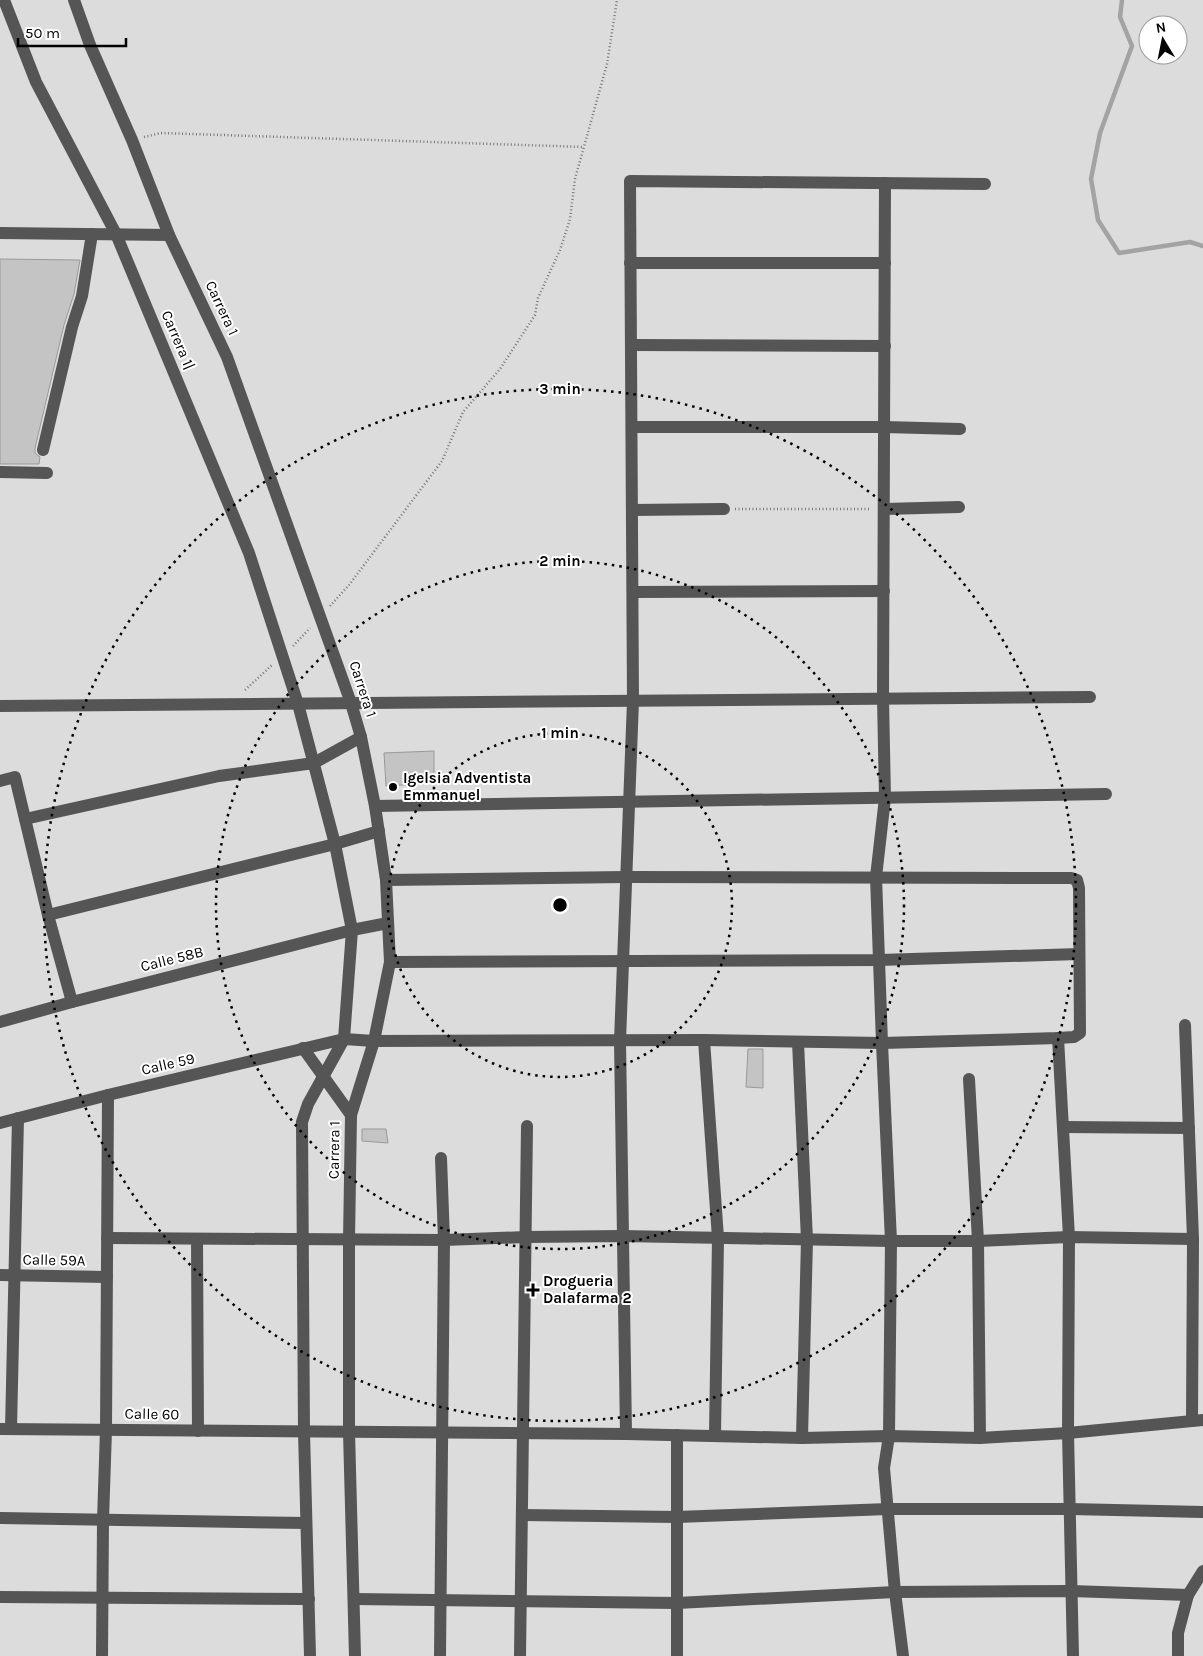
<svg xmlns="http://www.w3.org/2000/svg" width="1203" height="1656" viewBox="0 0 1203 1656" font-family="Karla,sans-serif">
	<rect width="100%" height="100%" fill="#fff"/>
	<!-- green -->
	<path fill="#dcdcdc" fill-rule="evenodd" d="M 0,0 L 1203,0 L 1203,1656 L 0,1656 ZM 1148,25 L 1178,25 L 1178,55 L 1148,55 Z"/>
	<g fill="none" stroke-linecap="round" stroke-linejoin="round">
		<!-- stream -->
		<polyline stroke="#a3a3a3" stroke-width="4.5" points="1122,0 1120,17 1132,46 1100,133 1091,179 1098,220 1119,253 1190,242 1203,246"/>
	</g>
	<!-- building -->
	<g fill="#c4c4c4" stroke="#999">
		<polygon points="0,259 80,260 74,294 64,325 35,448 35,453 40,457 39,464 0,464"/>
		<polygon points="434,751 434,783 386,786 384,753"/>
		<polygon points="748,1049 763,1049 763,1088 746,1087"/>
		<polygon points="362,1129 386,1129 388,1143 362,1141"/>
	</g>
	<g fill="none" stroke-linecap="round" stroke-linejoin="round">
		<!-- path -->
		<g stroke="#777" stroke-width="2.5" stroke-dasharray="1 2.5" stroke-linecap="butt">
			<polyline points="144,137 161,133 584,147"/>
			<polyline points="735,509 870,509"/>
			<polyline points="330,606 349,585 442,461 463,412 500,369 535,315 538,298 560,250 570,219 575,179 607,64 617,0"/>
			<polyline points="293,646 310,628"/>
			<polyline points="245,690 272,665"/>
		</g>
		<!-- minor -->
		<g stroke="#555" stroke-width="12">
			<polyline points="4,0 36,82 116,234 249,553 298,704 335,844 352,930 344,1039 308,1104 302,1122 304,1432 310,1656"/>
			<polyline points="74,0 90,45 132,140 169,235 227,357 351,703 361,737 375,806 386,880 390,962 374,1041 351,1115 349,1240 349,1432 355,1656"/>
			<polyline points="885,183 883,698 885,798 876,877 882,1043 891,1241 889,1436 884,1468 895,1592 903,1656"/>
			<polyline points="0,233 169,235"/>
			<polyline points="630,263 885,263"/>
			<polyline points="631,345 885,346"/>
			<polyline points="632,427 884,427 960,429"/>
			<polyline points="43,450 72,327 82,296 92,234"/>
			<polyline points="0,472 47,473"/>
			<polyline points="884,509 959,507"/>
			<polyline points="632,510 724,509"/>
			<polyline points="633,592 884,591"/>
			<polyline points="0,706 1090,697"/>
			<polyline points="0,781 15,777 48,915 72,1002"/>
			<polyline points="375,806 1106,794"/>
			<polyline points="25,819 219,776 314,763 361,737"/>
			<polyline points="48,915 335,844 379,831"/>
			<polyline points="390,962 879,960 1079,954"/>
			<polyline points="0,1022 72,1002 352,930 388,923"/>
			<polyline points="1185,1025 1193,1239 1192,1421"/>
			<polyline points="1058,1038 1069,1237 1068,1433 1073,1656"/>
			<polyline points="704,1040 718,1238 715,1435"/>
			<polyline points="798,1042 807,1240 802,1438"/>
			<polyline points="303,1048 351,1115"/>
			<polyline points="969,1079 978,1241 980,1438"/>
			<polyline points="0,1123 108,1095 344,1039 374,1041 704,1040 882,1043 1058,1038 1074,1037 1080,1033 1079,888 1077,880 1071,878 626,877 386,880"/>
			<polyline points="1063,1127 1189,1128"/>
			<polyline points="107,1238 444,1240 526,1237 622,1236 891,1241 978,1241 1069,1237 1193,1239"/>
			<polyline points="197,1239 198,1431"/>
			<polyline points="0,1275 107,1277"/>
			<polyline points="0,1429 626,1434 802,1438 889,1436 980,1438 1068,1433 1203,1420"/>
			<polyline points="11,1429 18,1118"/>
			<polyline points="626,1434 620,1041 633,701 630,181 985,184"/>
			<polyline points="677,1435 677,1656"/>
			<polyline points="522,1515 677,1517 888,1509 1070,1509 1203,1512"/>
			<polyline points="0,1518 306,1523"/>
			<polyline points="0,1597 309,1599"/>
			<polyline points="354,1599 677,1603 895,1592 1071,1591 1188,1595"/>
			<polyline points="102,1656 103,1520 106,1430 108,1095"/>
			<polyline points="440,1656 444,1240 441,1158"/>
			<polyline points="520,1656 527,1126"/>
			<polyline points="1178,1656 1178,1633 1188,1595 1203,1571"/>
		</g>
	</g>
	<!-- distance rings -->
	<g fill="none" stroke="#000" stroke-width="2.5" stroke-dasharray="2.5 5">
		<circle cx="560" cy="905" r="172"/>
		<circle cx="560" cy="905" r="344"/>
		<circle cx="560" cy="905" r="516"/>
	</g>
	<!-- markers -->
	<g fill="#000" stroke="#fff" stroke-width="2">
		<circle cx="393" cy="787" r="5"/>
		<path d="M530.5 1282.5h5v5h5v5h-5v5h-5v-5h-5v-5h5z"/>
	</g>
	<g text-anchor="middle" stroke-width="4" stroke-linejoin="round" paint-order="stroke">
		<!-- street labels -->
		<g font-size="15" fill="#000" stroke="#fff">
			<text transform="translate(222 308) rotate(65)" y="5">Carrera 1</text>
			<text transform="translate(178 340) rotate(67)" y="5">Carrera 1|</text>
			<text transform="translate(363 689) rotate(72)" y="5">Carrera 1</text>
			<text transform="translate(172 959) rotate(-14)" y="5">Calle 58B</text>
			<text transform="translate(168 1064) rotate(-13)" y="5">Calle 59</text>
			<text transform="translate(334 1150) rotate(-89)" y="5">Carrera 1</text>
			<text transform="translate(54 1260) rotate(1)" y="5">Calle 59A</text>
			<text transform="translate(152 1414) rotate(1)" y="5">Calle 60</text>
		</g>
		<!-- poi labels -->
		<g font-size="15" font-weight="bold" fill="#000" stroke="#fff" text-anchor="start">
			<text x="403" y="783">Igelsia Adventista<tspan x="403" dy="17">Emmanuel</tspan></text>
			<text x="543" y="1286">Drogueria<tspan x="543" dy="17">Dalafarma 2</tspan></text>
		</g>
	</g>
	<circle cx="560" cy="905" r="8" fill="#000" stroke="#fff" stroke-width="2.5"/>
	<g font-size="15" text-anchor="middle" font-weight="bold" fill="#000" stroke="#fff" stroke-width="4" stroke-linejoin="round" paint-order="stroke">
		<text x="560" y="394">3 min</text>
		<text x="560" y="566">2 min</text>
		<text x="560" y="738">1 min</text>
	</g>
	<!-- north arrow -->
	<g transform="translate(1163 40) rotate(350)"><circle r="24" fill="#ffffff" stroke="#999999"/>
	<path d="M0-4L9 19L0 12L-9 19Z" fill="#000000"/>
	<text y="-8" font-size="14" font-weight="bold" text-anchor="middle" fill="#000000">N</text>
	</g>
	<!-- scale -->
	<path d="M18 38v8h108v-8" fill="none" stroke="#000000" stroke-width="2.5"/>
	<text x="25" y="38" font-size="15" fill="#000000" stroke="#ffffff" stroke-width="4" paint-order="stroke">50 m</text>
</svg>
